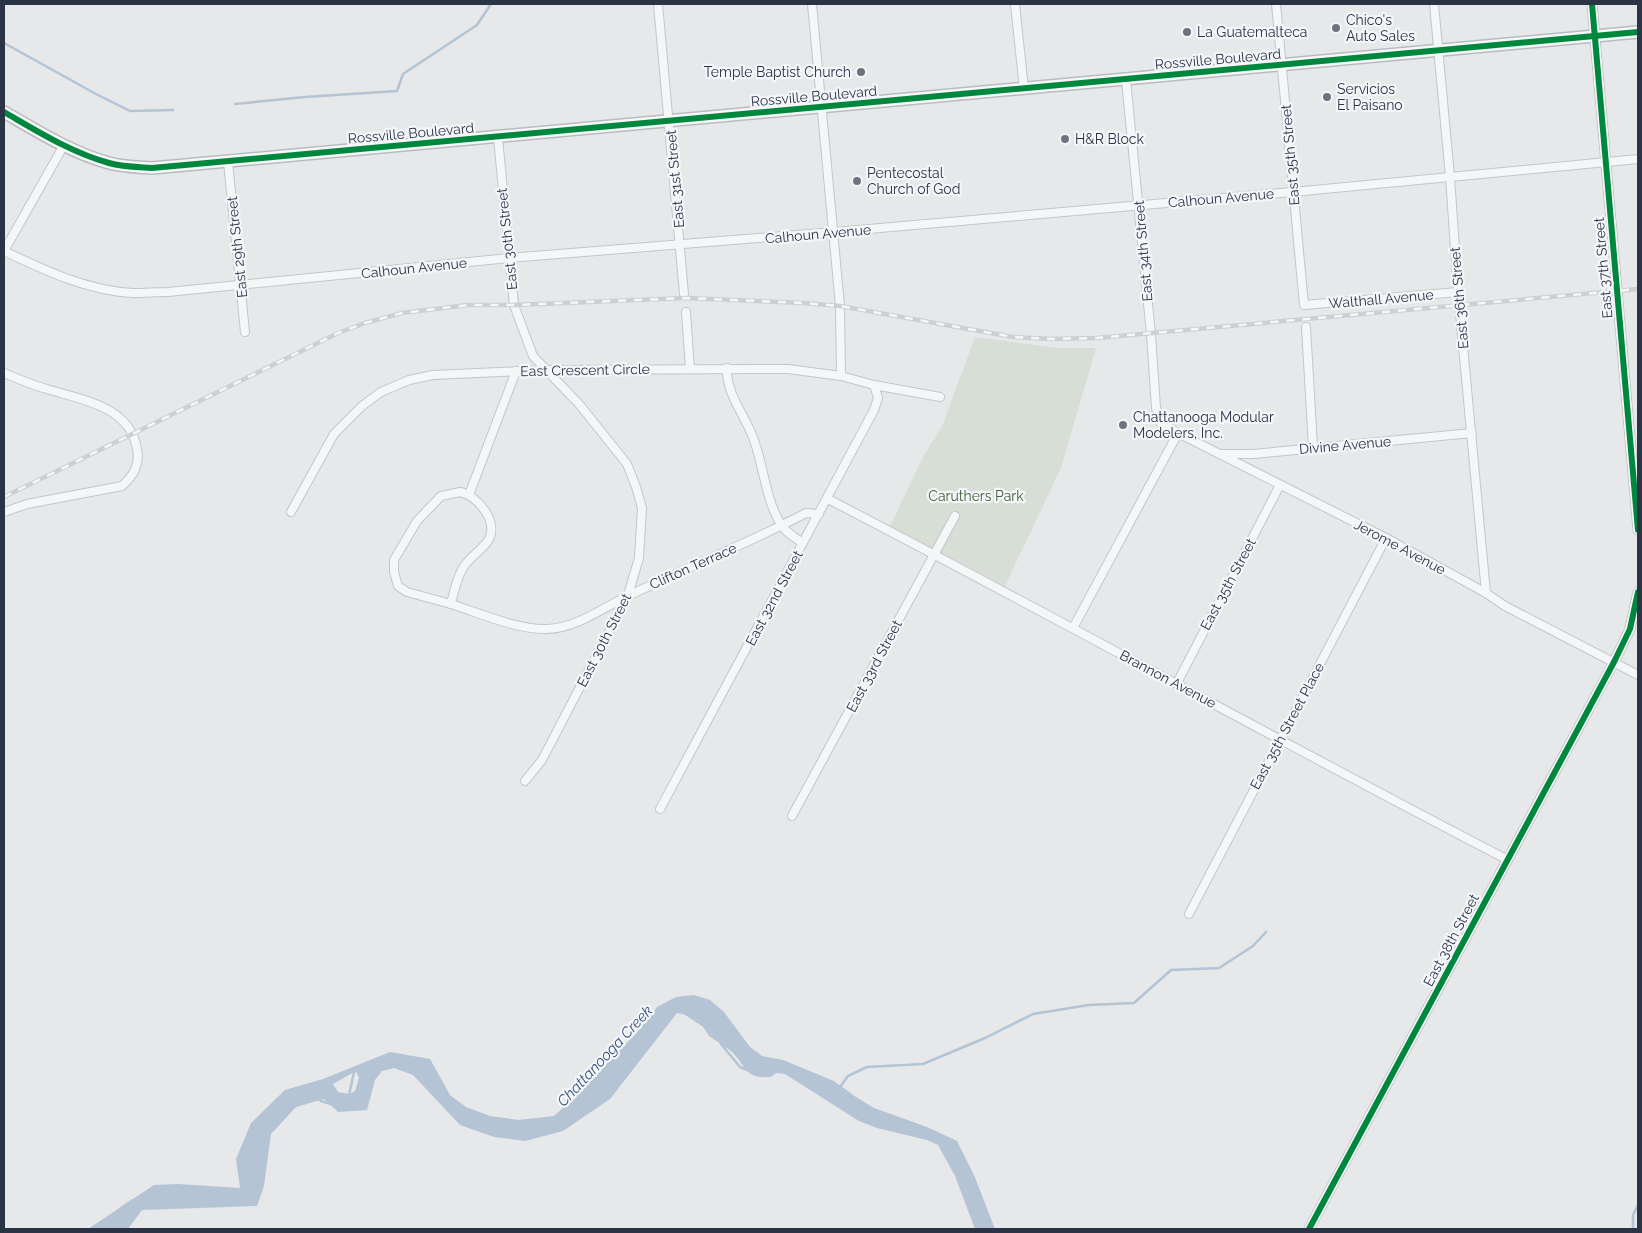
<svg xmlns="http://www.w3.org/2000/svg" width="1642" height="1233" viewBox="0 0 1642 1233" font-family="Raleway,sans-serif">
	<rect width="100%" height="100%" fill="#e6e8ea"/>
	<!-- green -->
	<polygon fill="#d6ded6" points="975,337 1057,348 1096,348 1061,468 1005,586 890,526 923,457 943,424"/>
	<!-- water -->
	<path fill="#b4c4d5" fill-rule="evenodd" d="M 694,995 L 710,1000 L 724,1012 L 750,1047 L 762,1056 L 783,1060 L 834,1081 L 856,1097 L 874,1108 L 927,1127 L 957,1141 L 974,1175 L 995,1229 L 975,1229 L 955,1176 L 938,1145 L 927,1140 L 877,1128 L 859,1121 L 785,1074 L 776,1073 L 771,1077 C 743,1079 747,1066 731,1051 C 727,1047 721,1046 718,1042 C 703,1025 701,1017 677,1013 L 610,1099 L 563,1131 L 525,1141 L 494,1137 L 460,1125 L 413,1075 L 394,1068 L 382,1071 L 375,1080 L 367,1110 L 338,1112 L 324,1099 L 296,1107 L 271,1134 L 264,1186 L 257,1206 L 142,1210 L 128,1229 L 88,1229 L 154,1185 L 178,1184 L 240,1188 L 236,1159 L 251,1123 L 285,1090 L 323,1079 L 390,1052 L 430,1059 L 450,1095 L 466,1107 L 490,1116 L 518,1120 L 554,1116 L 574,1098 L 639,1030 L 657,1007 L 676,997 ZM 356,1071 L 359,1078 L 355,1091 L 349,1094 L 338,1092 L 333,1084 Z"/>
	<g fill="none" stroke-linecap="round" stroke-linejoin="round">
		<!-- stream -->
		<g stroke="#b4c4d5" stroke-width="2.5">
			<polyline points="4,43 96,94 130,111 173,110"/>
			<polyline points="235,104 305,97 397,91 403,74 477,25 491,4"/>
			<polyline points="686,1014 704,1026 710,1035 717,1040"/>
			<polyline points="721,1044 740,1067 747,1070"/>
			<polyline points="840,1087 848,1076 867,1067 923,1064 985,1038 1033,1014 1089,1005 1134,1003 1171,970 1219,968 1253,946 1266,932"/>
			<polyline points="349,1095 354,1072 359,1069"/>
			<polyline points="318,1098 321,1101 331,1104"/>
			<polyline points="121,1208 133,1200"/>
			<polyline points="1633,1229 1633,1215 1638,1205"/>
		</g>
		<defs>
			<g id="minor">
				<polyline points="658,4 684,294"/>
				<polyline points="812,4 840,306 841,376"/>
				<polyline points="1015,4 1024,89"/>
				<polyline points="1276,4 1304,305 1458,292"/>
				<polyline points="1434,4 1450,177 1458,292 1486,593"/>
				<polyline points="1126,80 1151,334 1156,408 1160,422 1178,433 1386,538 1486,593 1505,606 1638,675"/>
				<polyline points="498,138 514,305 533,356 579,404 627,464 636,487 642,508 639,558 628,595 542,760 525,781"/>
				<polyline points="228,162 245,332"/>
				<path d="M 4,251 C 44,270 88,291 133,293 C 145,293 157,292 168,292 L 509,258 L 834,232 L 1293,192 L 1638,159"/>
				<polyline points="4,251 64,145"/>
				<polyline points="686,312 690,369"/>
				<polyline points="1306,327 1313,447"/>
				<path d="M 727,368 C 726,396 747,417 755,443 C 764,470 766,499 780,523 C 785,532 795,538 803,543"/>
				<path d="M 4,373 C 18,379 32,385 47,389 C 82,400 130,406 137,449 C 140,465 134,475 122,486 L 27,504 L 4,512"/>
				<polyline points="1220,454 1253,454 1472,433"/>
				<path d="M 460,492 C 478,496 498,521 489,539 C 483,550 469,557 463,568 C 456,579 454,592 451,604 L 407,592 L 398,586 L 394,572 L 394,560 L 417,521 L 441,496 Z"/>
				<polyline points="469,495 516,371"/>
				<path d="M 828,499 C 1056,617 1280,742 1508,860"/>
				<polyline points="291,512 334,434 362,406 381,392 409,380 433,375 546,370 788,369 841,376 874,385 940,397"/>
				<path d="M 451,604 C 479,613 518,630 547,629 C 577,628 604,607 630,595 C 689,567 749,543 806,513 L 819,514"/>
				<polyline points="1073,628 1178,433"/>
				<polyline points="1177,683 1280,485"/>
				<polyline points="660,809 874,410 878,398 874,385"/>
				<polyline points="792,816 955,516"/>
				<polyline points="1189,914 1386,538"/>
			</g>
			<g id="major">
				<polyline points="1592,4 1638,530"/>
				<polyline points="1309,1229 1614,662 1630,629 1638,592"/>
			</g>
			<path id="highway" d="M 4,112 C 37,131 72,153 109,163 C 123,167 138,167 152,168 L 1638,32"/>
		</defs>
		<!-- minor casing -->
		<use href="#minor" stroke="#c4c6c8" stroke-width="10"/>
		<!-- major casing -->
		<use href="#major" stroke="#c2c5c8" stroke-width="11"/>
		<!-- highway casing -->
		<use href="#highway" stroke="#b8bbbf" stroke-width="14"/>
		<!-- minor -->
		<use href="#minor" stroke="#f5f6f7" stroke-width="8"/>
		<!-- major -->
		<use href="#major" stroke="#f8f8f8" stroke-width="9"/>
		<!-- highway -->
		<use href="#highway" stroke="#f8f8f8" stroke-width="11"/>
		<defs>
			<polyline id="rail" points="4,497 338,333 365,323 402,313 468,305 514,305 687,298 804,303 840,306 1013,337 1053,339 1097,338 1638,289"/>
		</defs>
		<!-- rail casing -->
		<use href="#rail" stroke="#cecfd2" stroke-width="4.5"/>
		<!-- rail -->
		<use href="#rail" stroke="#f4f6f9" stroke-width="2.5" stroke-dasharray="8" stroke-linecap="butt"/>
		<defs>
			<g id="cycleway">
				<polyline points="1592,4 1638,530"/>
				<path d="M 4,112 C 37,131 72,153 109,163 C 123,167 138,167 152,168 L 1638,32"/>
				<polyline points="1309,1229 1614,662 1630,629 1638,592"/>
			</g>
		</defs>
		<!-- cycleway casing -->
		<use href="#cycleway" stroke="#f4f6f9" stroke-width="9"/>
		<!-- cycleway -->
		<use href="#cycleway" stroke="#00873e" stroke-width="6"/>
	</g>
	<!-- markers -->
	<g fill="#6c737f" stroke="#f4f6f9" stroke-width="2">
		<circle cx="1336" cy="28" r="5"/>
		<circle cx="1187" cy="32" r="5"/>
		<circle cx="861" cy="72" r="5"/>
		<circle cx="1327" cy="97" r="5"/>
		<circle cx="1065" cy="139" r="5"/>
		<circle cx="857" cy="181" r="5"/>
		<circle cx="1123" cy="425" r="5"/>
	</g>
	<g text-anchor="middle" stroke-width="4.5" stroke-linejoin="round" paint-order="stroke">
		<!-- poi labels -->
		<g font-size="14" fill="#2b3445" stroke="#f4f6f9" text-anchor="start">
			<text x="1346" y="25">Chico's<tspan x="1346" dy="16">Auto Sales</tspan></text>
			<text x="1197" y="37">La Guatemalteca</text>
			<text x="851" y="77" text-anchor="end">Temple Baptist Church</text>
			<text x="1337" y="94">Servicios<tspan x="1337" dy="16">El Paisano</tspan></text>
			<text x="1075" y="144">H&amp;R Block</text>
			<text x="867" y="178">Pentecostal<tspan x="867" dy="16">Church of God</tspan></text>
			<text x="1133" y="422">Chattanooga Modular<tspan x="1133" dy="16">Modelers, Inc.</tspan></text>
		</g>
		<!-- street labels -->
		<g font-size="14" fill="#2b3445" stroke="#f4f6f9">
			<text transform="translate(1218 59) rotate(-5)" y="5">Rossville Boulevard</text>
			<text transform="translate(814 96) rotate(-5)" y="5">Rossville Boulevard</text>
			<text transform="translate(411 133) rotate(-5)" y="5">Rossville Boulevard</text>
			<text transform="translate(1290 155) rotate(-95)" y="5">East 35th Street</text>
			<text transform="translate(675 179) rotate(-95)" y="5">East 31st Street</text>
			<text transform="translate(1221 198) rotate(-5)" y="5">Calhoun Avenue</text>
			<text transform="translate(818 234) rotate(-5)" y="5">Calhoun Avenue</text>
			<text transform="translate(507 239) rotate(-96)" y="5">East 30th Street</text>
			<text transform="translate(237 247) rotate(-96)" y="5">East 29th Street</text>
			<text transform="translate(1143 251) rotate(-95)" y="5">East 34th Street</text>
			<text transform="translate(414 268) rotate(-6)" y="5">Calhoun Avenue</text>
			<text transform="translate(1603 268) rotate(-95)" y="5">East 37th Street</text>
			<text transform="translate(1459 298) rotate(-95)" y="5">East 36th Street</text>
			<text transform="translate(1381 299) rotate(-5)" y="5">Walthall Avenue</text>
			<text transform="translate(585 370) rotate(-1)" y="5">East Crescent Circle</text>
			<text transform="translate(1345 445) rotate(-5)" y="5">Divine Avenue</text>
			<text transform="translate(1400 547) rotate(28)" y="5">Jerome Avenue</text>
			<text transform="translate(693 566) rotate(-24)" y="5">Clifton Terrace</text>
			<text transform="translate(1228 584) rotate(-62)" y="5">East 35th Street</text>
			<text transform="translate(774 598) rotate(-62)" y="5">East 32nd Street</text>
			<text transform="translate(604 640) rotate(-63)" y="5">East 30th Street</text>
			<text transform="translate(874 666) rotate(-62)" y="5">East 33rd Street</text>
			<text transform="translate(1168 679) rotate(28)" y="5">Brannon Avenue</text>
			<text transform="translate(1287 726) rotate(-62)" y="5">East 35th Street Place</text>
			<text transform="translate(1451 940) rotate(-62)" y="5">East 38th Street</text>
		</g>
		<!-- park labels -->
		<g font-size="14" fill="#3f6138" stroke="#f4f6f9">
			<text x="976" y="501">Caruthers Park</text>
		</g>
		<!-- water labels -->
		<g font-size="15" font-style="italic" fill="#34527a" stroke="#f4f6f9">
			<text transform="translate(605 1056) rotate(-47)" y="5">Chattanooga Creek</text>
		</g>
	</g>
	<!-- border -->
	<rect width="1642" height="1233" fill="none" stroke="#2b3445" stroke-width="10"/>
</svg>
